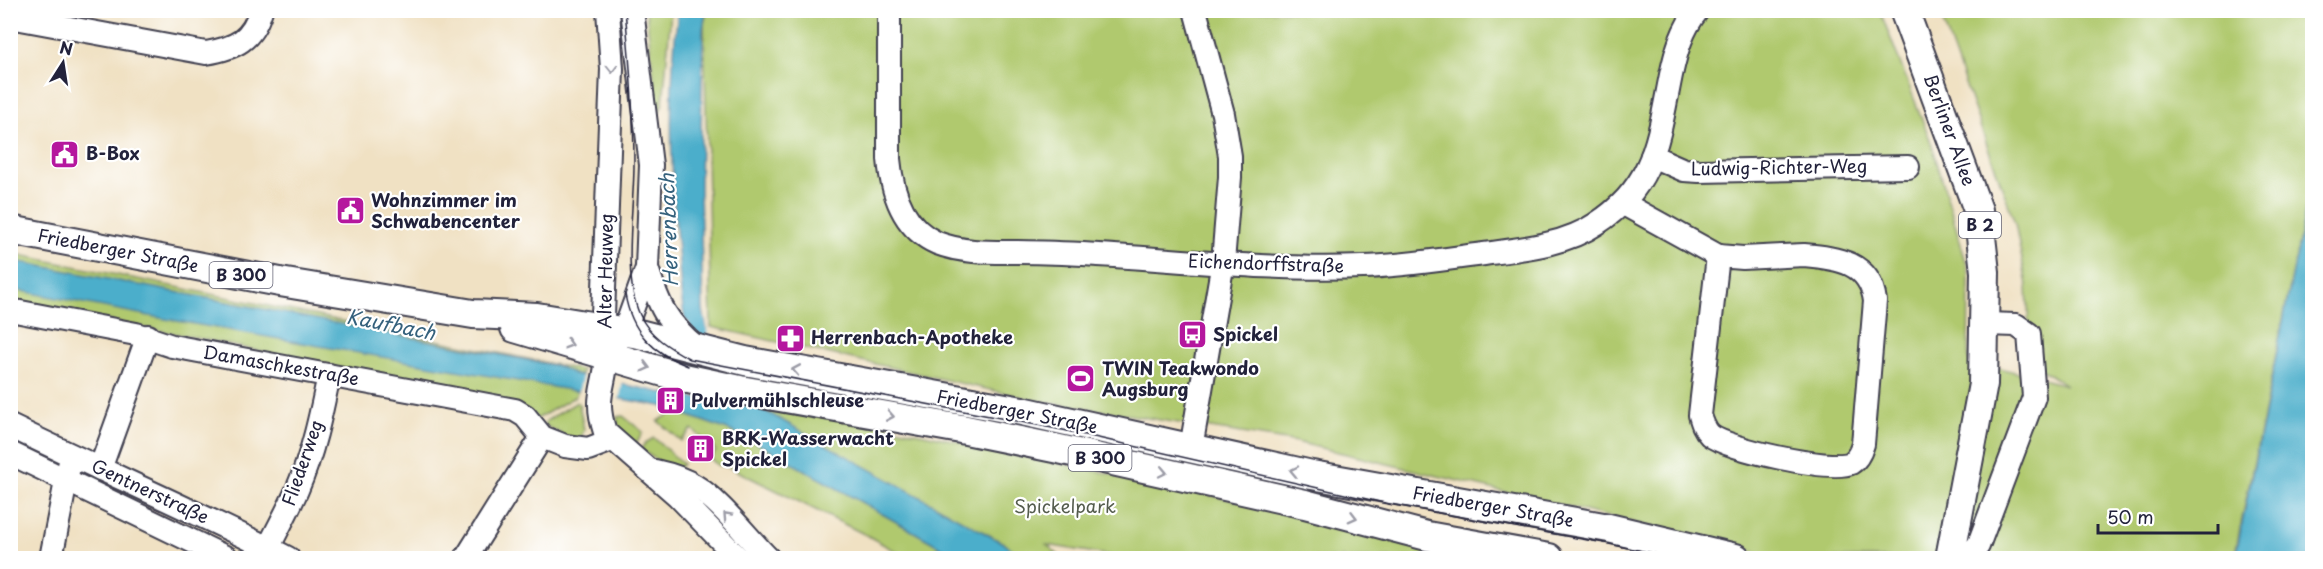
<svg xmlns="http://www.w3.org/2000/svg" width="2323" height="569" viewBox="0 0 2323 569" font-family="'Playpen Sans',sans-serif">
	<rect width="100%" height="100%" fill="#fff"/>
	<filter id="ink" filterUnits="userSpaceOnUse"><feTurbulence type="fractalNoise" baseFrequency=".0167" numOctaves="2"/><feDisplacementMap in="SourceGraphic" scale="12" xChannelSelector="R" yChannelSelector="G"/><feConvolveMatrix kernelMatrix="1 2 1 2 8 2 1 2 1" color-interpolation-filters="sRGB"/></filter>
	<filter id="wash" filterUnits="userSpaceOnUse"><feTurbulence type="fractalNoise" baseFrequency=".008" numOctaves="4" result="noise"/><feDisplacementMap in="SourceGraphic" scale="24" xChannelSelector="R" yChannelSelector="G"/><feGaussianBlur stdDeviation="1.35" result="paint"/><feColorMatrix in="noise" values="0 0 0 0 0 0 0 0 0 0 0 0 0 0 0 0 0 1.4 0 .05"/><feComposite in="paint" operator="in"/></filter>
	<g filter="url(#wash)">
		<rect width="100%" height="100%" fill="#f0e1c3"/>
		<!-- green -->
		<g fill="#b0c96e" stroke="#697654" stroke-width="1.5">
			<polygon points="646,11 671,11 663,103 658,114"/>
			<polygon points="707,11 1880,11 1932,145 1969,272 1968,360 2066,385 2033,364 2029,334 2027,285 2015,223 1939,11 2312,11 2312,168 2304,218 2234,558 1780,558 1292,441 1035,400 711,327 704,24"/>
			<polygon points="10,253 582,370 576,396 537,419 520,406 188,336 11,302"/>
			<polygon points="770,401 1503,558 1125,558 1047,545 1062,558 1025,558 1003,543 766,412"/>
			<polygon points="577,402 579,404 584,430 580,440 573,440 544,425 546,421"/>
			<polygon points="675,411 728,430 755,442 960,558 908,558 868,536 729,467 717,465 710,458 716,451 692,429 681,441 658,421"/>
			<path d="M 623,416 L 643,432 L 635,445 C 626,437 617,430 617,417 Z"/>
			<polygon points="654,438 683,464 678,469 666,466 641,450 645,443"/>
		</g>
		<!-- water -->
		<g fill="#4caecb" stroke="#376883" stroke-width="1.5">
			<path d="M 678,11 L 706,11 L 703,29 L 700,188 L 703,310 L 707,331 L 685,320 C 680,298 680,273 678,251 C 670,171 668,90 678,11 Z"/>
			<polygon points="2312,168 2312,558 2235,558 2304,218"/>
			<polygon points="10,260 558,366 574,374 664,393 760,408 1003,543 1025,558 960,558 755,442 728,430 661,406 160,318 11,289"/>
		</g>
		<!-- pier -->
		<polygon fill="#f0e1c3" points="583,373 623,381 619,401 578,394"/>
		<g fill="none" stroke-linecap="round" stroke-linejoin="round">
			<!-- canal -->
			<polyline stroke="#4caecb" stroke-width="16" points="693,306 703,347 721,385 726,389"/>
		</g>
	</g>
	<g filter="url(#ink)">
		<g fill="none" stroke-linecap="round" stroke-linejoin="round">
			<defs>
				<g id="minor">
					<path d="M 608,10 L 612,69 L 603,316 C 604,329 608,345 607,358 C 604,390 594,398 605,432 L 678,496 L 738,558"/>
					<path d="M 889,10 L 889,159 C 892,193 903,228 937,243 C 963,253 990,252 1017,252 C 1039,252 1061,253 1083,254 C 1175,259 1272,271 1363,267 C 1403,266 1444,259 1484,254 C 1521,249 1565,245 1596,224 C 1655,186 1658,139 1671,75 C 1676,52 1682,29 1698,10"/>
					<path d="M 10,17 L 206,53 C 236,48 252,40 261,10"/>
					<polyline points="1652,156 1684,170 1699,171 1908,167"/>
					<polyline points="1624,204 1718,256"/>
					<path d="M 1804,255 C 1838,258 1870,262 1875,301 L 1863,444 C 1861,451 1858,459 1851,463 C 1831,472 1727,449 1710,435 C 1704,429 1702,422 1700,415 L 1718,256 L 1743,258 Z"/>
					<path d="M 647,268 C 659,306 666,322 697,348"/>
					<polyline points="10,310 136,334 172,346 515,410 525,416 542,437 565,446 588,449 612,440"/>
					<polyline points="614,345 628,321 647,268 651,165 632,10"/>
					<path d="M 10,426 C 103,471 197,512 288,558"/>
					<polyline points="1191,448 1223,262 1230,177 1230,156 1223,114 1195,10"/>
					<polyline points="10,453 227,558"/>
					<polyline points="100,469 148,336"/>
					<path d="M 655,471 C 669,474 683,478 695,486 C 719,500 747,537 768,558"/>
					<path d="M 268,548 C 278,529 288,510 297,490 C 313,453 321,414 329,375"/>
					<polyline points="51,558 69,466"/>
					<polyline points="466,558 542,437"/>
					<polyline points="1957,558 1965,557 1978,546 2034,397 2029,334 2016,325 1986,324"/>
				</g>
				<g id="major">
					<polyline points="1904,10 1978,210 1985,272 1983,384 1950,558"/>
					<polyline points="10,230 280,282 473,314 537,317 639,334 745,361 1022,411 1312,475 1609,528 1736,558"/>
					<polyline points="515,328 684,378 740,390 961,429 1059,449 1305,504 1427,536 1549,558"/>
				</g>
			</defs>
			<!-- minor casing -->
			<use href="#minor" stroke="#413f4f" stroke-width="26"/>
			<!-- major casing -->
			<use href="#major" stroke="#413f4f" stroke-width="32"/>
			<!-- minor -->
			<use href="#minor" stroke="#fff" stroke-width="22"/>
			<!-- major -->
			<use href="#major" stroke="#fff" stroke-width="28"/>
			<!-- tram -->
			<g stroke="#22223b" stroke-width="1.5">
				<path d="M 625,10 C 630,62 634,114 634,165 C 634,209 622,276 640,315 C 649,336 670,348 690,359 L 1063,430 L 1389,504 L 1604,543 L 1676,558"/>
				<path d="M 625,294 C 631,332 653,353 688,366"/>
			</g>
		</g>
		<!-- one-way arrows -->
		<defs><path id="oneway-chevron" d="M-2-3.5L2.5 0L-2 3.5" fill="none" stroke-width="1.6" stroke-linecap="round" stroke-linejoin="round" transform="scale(1.5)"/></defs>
		<g stroke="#9c9ca7">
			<use href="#oneway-chevron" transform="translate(612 69) rotate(89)"/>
			<use href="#oneway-chevron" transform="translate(569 344) rotate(17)"/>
			<use href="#oneway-chevron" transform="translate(646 367) rotate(15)"/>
			<use href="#oneway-chevron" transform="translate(796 370) rotate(-170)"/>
			<use href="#oneway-chevron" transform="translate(890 416) rotate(10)"/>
			<use href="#oneway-chevron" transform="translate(1294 471) rotate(-168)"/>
			<use href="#oneway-chevron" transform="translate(1163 472) rotate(12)"/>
			<use href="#oneway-chevron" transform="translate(727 516) rotate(-133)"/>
			<use href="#oneway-chevron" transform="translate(1353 517) rotate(15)"/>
		</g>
	</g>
	<!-- icons -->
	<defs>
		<symbol id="civic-square" viewBox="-11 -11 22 22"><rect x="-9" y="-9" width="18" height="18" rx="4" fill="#b5179e" stroke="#fff"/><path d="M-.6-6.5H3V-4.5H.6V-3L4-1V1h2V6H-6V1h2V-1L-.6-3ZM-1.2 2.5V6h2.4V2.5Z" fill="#fff"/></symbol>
		<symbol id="bus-square" viewBox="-11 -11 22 22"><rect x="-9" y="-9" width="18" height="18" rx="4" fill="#b5179e" stroke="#fff"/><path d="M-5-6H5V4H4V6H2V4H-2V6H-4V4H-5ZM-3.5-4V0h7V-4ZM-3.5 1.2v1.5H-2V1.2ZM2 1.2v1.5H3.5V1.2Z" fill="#fff"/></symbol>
		<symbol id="pharmacy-square" viewBox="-11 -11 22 22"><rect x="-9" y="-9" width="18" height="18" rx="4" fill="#b5179e" stroke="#fff"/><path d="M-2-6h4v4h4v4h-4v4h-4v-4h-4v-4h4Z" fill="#fff"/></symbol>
		<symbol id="stadium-square" viewBox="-11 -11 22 22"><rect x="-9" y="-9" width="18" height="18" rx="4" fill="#b5179e" stroke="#fff"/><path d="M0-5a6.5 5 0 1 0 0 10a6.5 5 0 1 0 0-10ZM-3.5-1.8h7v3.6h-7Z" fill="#fff"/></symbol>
		<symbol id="building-square" viewBox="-11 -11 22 22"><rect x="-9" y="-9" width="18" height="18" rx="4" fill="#b5179e" stroke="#fff"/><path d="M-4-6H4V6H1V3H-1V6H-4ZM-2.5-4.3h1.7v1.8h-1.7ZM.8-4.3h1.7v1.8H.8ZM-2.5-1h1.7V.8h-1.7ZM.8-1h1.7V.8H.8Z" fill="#fff"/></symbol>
	</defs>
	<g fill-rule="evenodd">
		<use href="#civic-square" x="48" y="138" width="33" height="33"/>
		<use href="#civic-square" x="334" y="194" width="33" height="33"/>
		<use href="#bus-square" x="1176" y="318" width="33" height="33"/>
		<use href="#pharmacy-square" x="774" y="322" width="33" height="33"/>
		<use href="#stadium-square" x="1064" y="362" width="33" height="33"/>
		<use href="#building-square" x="654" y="384" width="33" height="33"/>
		<use href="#building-square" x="684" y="432" width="33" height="33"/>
	</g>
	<g text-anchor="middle" stroke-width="4.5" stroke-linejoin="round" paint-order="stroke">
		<!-- shield labels -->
		<g fill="#fff" stroke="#646476" stroke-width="1.5">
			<rect x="1959" y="212" width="42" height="26" rx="4.5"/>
			<rect x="209.5" y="262" width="63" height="26" rx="4.5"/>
			<rect x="1068.5" y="445" width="63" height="26" rx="4.5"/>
		</g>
		<g font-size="16" font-weight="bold" fill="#22223b">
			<text x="1980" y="231">B 2</text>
			<text x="241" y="281">B 300</text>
			<text x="1100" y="464">B 300</text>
		</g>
		<!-- street labels -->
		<g font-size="18" fill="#22223b" stroke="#fff">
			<text transform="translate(1949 130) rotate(70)" y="6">Berliner Allee</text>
			<text transform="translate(1779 168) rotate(-1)" y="6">Ludwig-Richter-Weg</text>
			<text transform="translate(118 251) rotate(11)" y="6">Friedberger Straße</text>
			<text transform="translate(1266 264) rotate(2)" y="6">Eichendorffstraße</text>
			<text transform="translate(606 271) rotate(-89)" y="6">Alter Heuweg</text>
			<text transform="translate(281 366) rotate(10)" y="6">Damaschkestraße</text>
			<text transform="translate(1017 412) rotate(11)" y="6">Friedberger Straße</text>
			<text transform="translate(303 463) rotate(-71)" y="6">Fliederweg</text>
			<text transform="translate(150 492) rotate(25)" y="6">Gentnerstraße</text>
			<text transform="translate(1493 507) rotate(10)" y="6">Friedberger Straße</text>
		</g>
		<!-- poi labels -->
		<g font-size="18" font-weight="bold" fill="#22223b" stroke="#fff" text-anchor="start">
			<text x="86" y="160">B-Box</text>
			<text x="371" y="207">Wohnzimmer im<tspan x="371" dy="21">Schwabencenter</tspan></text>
			<text x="1213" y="341">Spickel</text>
			<text x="811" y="344">Herrenbach-Apotheke</text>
			<text x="1102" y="375">TWIN Teakwondo<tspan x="1102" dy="21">Augsburg</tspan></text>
			<text x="691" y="407">Pulvermühlschleuse</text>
			<text x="722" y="445">BRK-Wasserwacht<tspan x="722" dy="21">Spickel</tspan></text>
		</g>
		<!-- park labels -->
		<g font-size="18" fill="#545c4d" stroke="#fff">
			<text x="1065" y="513">Spickelpark</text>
		</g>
		<!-- water labels -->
		<g font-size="20" font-style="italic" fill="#35617c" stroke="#fff">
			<text transform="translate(669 230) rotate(-92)" y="7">Herrenbach</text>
			<text transform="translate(391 325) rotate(11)" y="7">Kaufbach</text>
		</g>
	</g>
	<!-- margin -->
	<rect width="2323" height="569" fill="none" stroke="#fff" stroke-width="36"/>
	<!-- north arrow -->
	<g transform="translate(63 63) rotate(12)" stroke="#ffffff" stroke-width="4.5" paint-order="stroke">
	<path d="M0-4.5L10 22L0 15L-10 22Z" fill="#22223b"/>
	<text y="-9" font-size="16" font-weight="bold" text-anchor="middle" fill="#22223b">N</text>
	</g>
	<!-- scale -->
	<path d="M2098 524v9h120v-9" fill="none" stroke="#22223b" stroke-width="3"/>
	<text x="2107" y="524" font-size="18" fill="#22223b" stroke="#ffffff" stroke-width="4.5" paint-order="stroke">50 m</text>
</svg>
